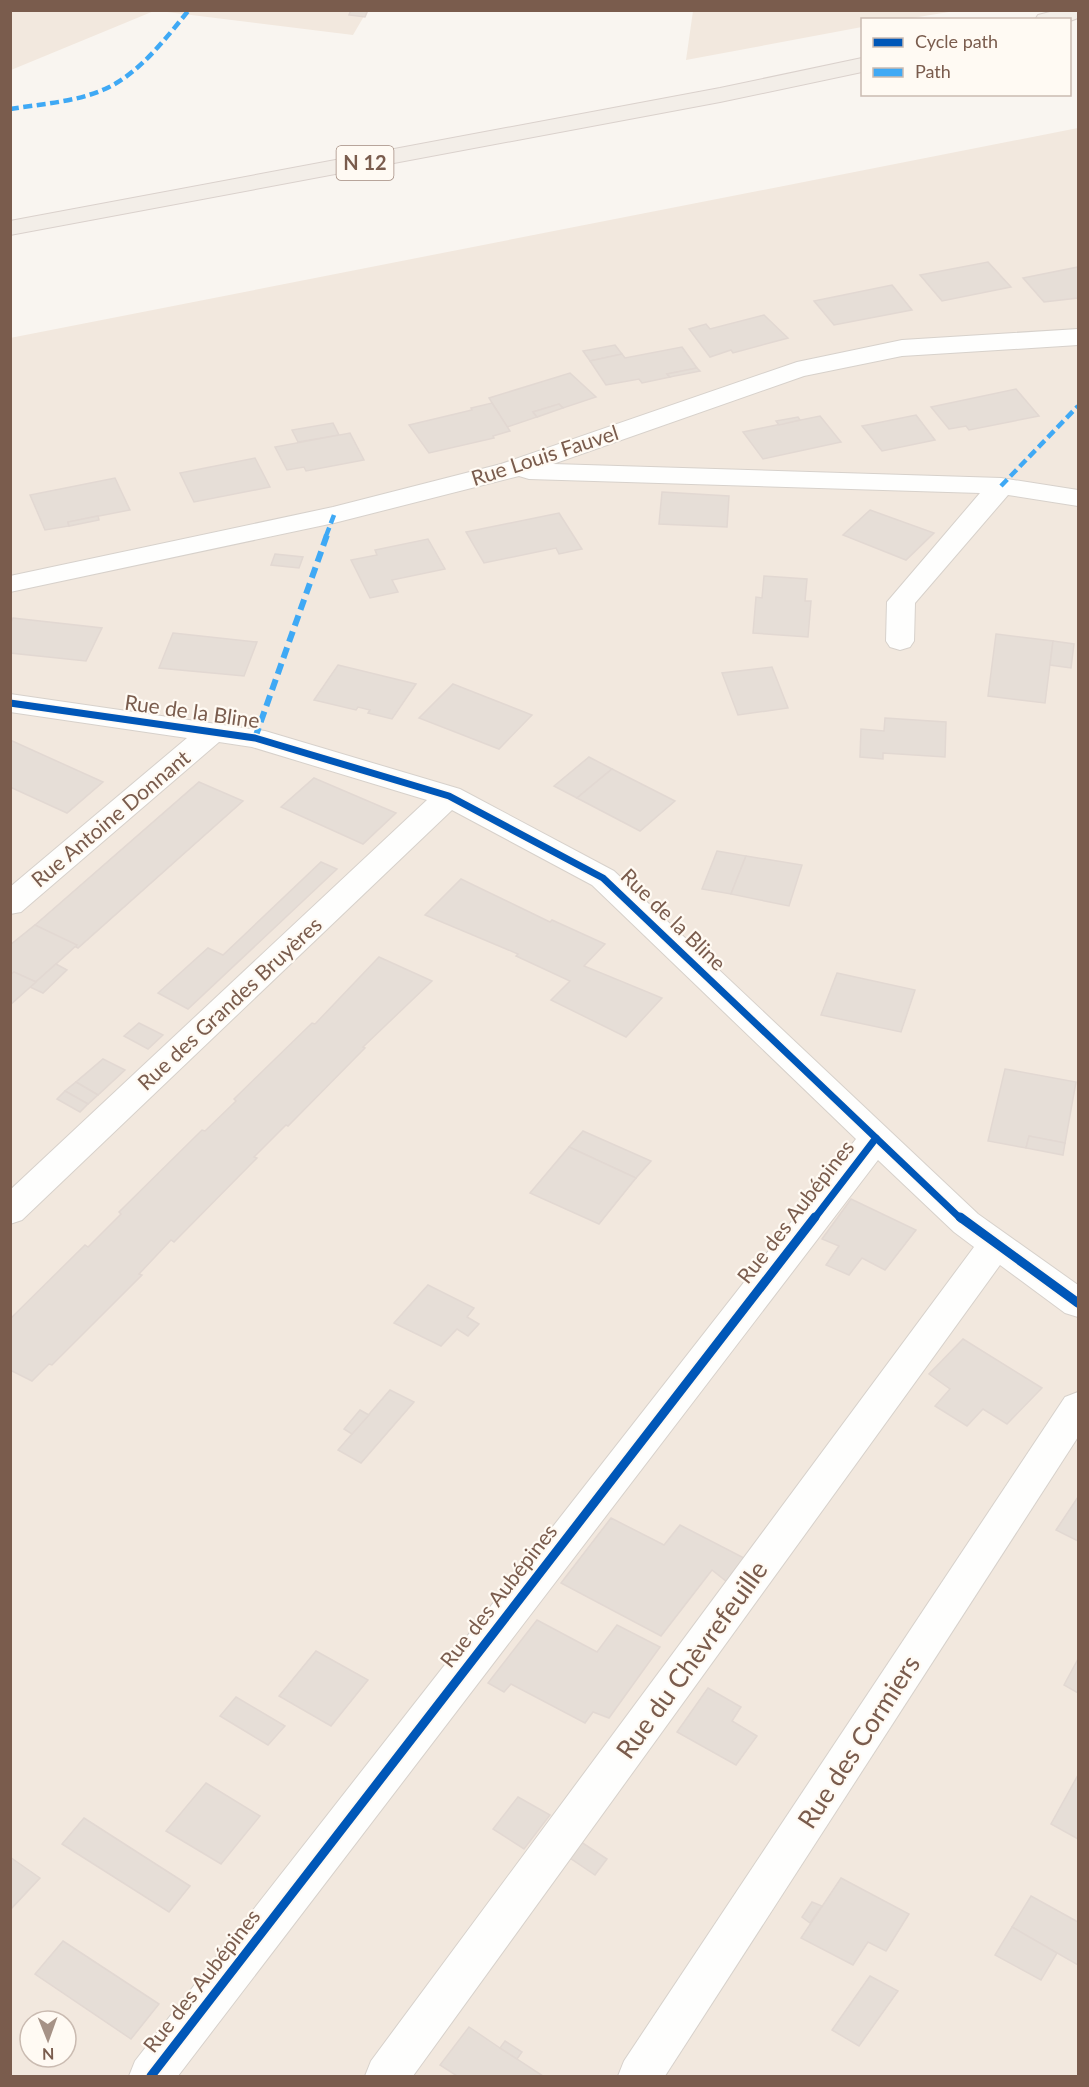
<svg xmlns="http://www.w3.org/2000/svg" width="1089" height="2087" viewBox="0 0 1089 2087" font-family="Lato,sans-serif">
	<rect width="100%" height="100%" fill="#f9f5f0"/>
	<!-- residential -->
	<g fill="#f2e8de" fill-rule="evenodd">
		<polygon points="11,10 154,10 154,11 11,70"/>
		<polygon points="159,11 367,11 353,35"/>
		<polygon points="693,11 693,10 955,11 906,19 862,20 862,27 686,60"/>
		<path d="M 1078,128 L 1078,2076 L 11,2076 L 10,338 ZM 30,2021 L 66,2021 L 66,2057 L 30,2057 Z"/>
	</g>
	<!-- building -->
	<g fill="#e6ded7" stroke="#e2d8d2" stroke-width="1.5">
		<polygon points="351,10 368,10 365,17 349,15"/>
		<polygon points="988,262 1011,287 942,301 920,275"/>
		<polygon points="1078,267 1078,298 1044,302 1023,278"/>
		<polygon points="892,285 912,310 834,325 814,301"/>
		<polygon points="764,315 788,338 733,353 731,350 710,357 689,329 706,324 710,329"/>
		<polygon points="615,345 622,354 590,361 583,351"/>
		<polygon points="682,347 697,368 667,374 670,377 642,383 639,379 606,385 590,361 622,354 625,358"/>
		<polygon points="697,368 700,371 670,377 667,374"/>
		<polygon points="570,373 596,397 563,408 559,404 533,412 537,417 507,427 489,398"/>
		<polygon points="1016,389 1039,416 969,430 966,426 949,429 931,407"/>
		<polygon points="492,403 510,431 493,436 494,438 429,453 409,425 472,410 471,408"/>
		<polygon points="559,404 563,408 537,417 533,412"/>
		<polygon points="916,415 935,440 882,451 862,426"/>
		<polygon points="820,416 841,442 763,459 743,432"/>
		<polygon points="798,417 800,420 779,425 776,421"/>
		<polygon points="333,423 339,435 298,442 292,430"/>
		<polygon points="350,433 364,460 306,471 304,467 287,470 275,447"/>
		<polygon points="255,458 270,487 194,502 180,473"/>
		<polygon points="115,478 130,510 68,522 69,526 45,530 30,495"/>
		<polygon points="662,492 729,496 727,527 659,524"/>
		<polygon points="870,510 934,533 906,560 843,535"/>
		<polygon points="559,513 582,549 559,554 556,548 484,563 466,532"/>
		<polygon points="98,516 99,520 69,526 68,522"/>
		<polygon points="428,539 445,569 392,580 398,592 370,598 351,560 377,555 375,550"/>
		<polygon points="275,554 303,557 299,568 271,565"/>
		<polygon points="764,576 807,579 805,601 811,601 808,637 753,633 756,597 762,598"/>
		<polygon points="13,618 102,628 86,661 10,653 10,624"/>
		<polygon points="173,633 257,642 244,676 159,668"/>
		<polygon points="996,634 1053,641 1045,703 988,696"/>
		<polygon points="1053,641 1074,644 1071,668 1050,665"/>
		<polygon points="338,665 416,684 392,719 368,713 370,710 358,707 356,710 314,700"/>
		<polygon points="772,667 788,708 738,715 722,673"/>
		<polygon points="453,684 532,715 499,749 419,718"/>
		<polygon points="885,718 946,722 945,757 883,753 883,759 860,757 861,729 884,731"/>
		<polygon points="10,740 103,782 67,813 10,787"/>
		<polygon points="589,757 612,769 577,798 554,786"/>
		<polygon points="612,769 675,801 640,831 577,798"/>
		<polygon points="314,778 396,813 363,844 281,807"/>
		<polygon points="199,782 243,801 78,948 35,925"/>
		<polygon points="717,851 746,856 731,894 702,889"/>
		<polygon points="746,856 802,865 789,906 731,894"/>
		<polygon points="321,862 337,869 188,1009 158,993 208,948 223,955"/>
		<polygon points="461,879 550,922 552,920 605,944 584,966 662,998 626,1037 551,1000 570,981 516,956 518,954 425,915"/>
		<polygon points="35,925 77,945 36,982 14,972 10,975 10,945"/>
		<polygon points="379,957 432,981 363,1047 365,1048 288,1126 286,1125 254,1157 257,1158 174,1242 171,1240 139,1274 142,1275 52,1365 49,1364 32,1381 10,1370 10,1319 85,1245 88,1247 121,1214 119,1212 202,1130 205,1131 236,1101 234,1099 312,1023 315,1024"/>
		<polygon points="56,964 67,970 43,993 30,987"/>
		<polygon points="14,972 36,982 10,1005 10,975"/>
		<polygon points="837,973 915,990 901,1032 821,1015"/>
		<polygon points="139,1023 163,1035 148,1049 124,1036"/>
		<polygon points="103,1059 125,1070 98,1095 76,1082"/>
		<polygon points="1005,1069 1076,1082 1065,1143 1029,1136 1026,1148 988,1141"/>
		<polygon points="76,1082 98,1095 88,1104 65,1091"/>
		<polygon points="65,1091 88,1104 80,1112 57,1099"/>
		<polygon points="583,1131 651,1161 636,1178 569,1147"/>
		<polygon points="1029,1136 1065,1143 1063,1155 1026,1148"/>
		<polygon points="569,1147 636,1178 599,1224 530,1193"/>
		<polygon points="851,1199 916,1230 885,1270 862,1258 849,1275 826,1265 839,1246 822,1239"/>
		<polygon points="428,1285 474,1308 467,1317 479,1324 468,1336 457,1329 441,1346 394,1323"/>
		<polygon points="963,1339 1042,1388 1007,1424 983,1409 967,1426 935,1406 950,1389 929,1374"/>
		<polygon points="390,1390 414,1402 361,1463 338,1450"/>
		<polygon points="360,1410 369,1415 352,1434 344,1429"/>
		<polygon points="1078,1497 1078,1541 1056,1530"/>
		<polygon points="611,1518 664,1545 680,1525 744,1558 727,1582 712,1570 661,1636 561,1583"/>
		<polygon points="537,1620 597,1652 617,1625 660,1647 609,1718 593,1712 585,1723 511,1684 504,1692 488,1683"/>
		<polygon points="316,1651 368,1680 331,1726 279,1696"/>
		<polygon points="1078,1659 1078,1693 1064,1685"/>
		<polygon points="708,1688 741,1707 732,1721 757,1736 736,1765 677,1732"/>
		<polygon points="236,1697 285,1726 268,1745 220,1716"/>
		<polygon points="1078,1775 1078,1839 1051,1824"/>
		<polygon points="206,1783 260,1816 221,1864 166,1831"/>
		<polygon points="518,1797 550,1815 524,1849 493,1829"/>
		<polygon points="84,1818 190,1886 169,1912 62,1844"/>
		<polygon points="578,1840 607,1859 595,1875 567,1856"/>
		<polygon points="10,1857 40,1878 10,1910"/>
		<polygon points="841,1878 909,1914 886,1951 868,1942 853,1965 801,1938"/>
		<polygon points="1031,1896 1078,1922 1078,1965 1012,1927"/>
		<polygon points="812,1902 822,1906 810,1923 802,1917"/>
		<polygon points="1012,1927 1057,1953 1041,1980 995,1955"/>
		<polygon points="63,1941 159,2004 131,2039 35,1974"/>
		<polygon points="870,1976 898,1991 859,2046 832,2030"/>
		<polygon points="469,2027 500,2048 543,2076 457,2076 440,2065"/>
		<polygon points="505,2041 522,2052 517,2059 500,2048"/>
	</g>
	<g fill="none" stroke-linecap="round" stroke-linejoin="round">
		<defs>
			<g id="street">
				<polygon points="1078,329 1078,345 902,356 804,376 553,464 1001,478 1078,490 1078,506 1008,495 915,603 914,641 910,647 900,650 890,647 886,641 887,602 980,493 529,479 519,476 334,523 10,592 10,576 333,507 501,464 797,362 902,340"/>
				<polygon points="10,694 265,731 460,789 614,871 978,1214 1078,1285 1078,1317 1065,1313 1000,1265 413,2076 365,2076 371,2061 974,1247 954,1232 878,1160 178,2076 129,2076 135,2061 856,1139 592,885 452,810 22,1220 10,1224 10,1190 427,800 252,747 219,742 21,912 10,914 10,887 187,738 10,712"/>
				<polygon points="1078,1392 1078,1437 665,2076 618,2076 624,2061 1065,1397"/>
			</g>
			<g id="primary">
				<polygon points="1058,10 1078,10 1078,18 1070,21 1035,20 1038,15"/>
				<polygon points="862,58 862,72 720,102 10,235 10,221 720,88"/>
			</g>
		</defs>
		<!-- street casing -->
		<use href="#street" stroke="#d7d1cb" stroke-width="2"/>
		<!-- primary casing -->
		<use href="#primary" stroke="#dad1cc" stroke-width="2"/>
		<!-- street -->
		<use href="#street" fill="#fefefd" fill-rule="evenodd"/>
		<!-- primary -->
		<use href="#primary" fill="#f3eee8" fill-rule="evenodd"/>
		<!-- quiet-far1 -->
		<g stroke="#3fa9f5" stroke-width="4.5" stroke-dasharray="9 4.5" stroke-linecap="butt">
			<path d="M 10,109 C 41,104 76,102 105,89 C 139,74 166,38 189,10"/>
			<polyline points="1001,486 1078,406"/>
			<polyline points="326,536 334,515"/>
		</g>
		<!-- quiet -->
		<polyline stroke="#3fa9f5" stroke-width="6" stroke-dasharray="11 6" stroke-linecap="butt" points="255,738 327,535"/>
		<defs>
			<g id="cycleway-far1">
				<polyline points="10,703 255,738 449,796 603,878 961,1219"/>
				<polyline points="814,1219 876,1138"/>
			</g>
			<g id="cycleway">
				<polyline points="960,1217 1078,1303"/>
				<polyline points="151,2076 815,1217"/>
			</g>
		</defs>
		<!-- cycleway-far1 casing -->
		<use href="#cycleway-far1" stroke="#fffaf3" stroke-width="10"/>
		<!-- cycleway casing -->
		<use href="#cycleway" stroke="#fffaf3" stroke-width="13"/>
		<!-- cycleway-far1 -->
		<use href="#cycleway-far1" stroke="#0057b8" stroke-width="7"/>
		<!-- cycleway -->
		<use href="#cycleway" stroke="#0057b8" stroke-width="9"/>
	</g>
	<g text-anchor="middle" stroke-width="4.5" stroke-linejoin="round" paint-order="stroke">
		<!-- shield labels -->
		<rect fill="#fffaf3" stroke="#a28b7f" stroke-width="1.5" x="336.5" y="146" width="57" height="34" rx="4.5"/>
		<g font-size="20" font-weight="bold" fill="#7a5c4d">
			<text x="365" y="170">N 12</text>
		</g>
		<!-- street labels -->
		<g font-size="21" fill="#7a5c4d" stroke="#fffaf3">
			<text transform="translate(545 456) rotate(-18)" y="7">Rue Louis Fauvel</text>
			<text transform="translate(192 712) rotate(8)" y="7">Rue de la Bline</text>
			<text transform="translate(111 819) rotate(-40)" y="7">Rue Antoine Donnant</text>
			<text transform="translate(673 920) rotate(44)" y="7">Rue de la Bline</text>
			<text transform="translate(230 1004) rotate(-43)" y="7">Rue des Grandes Bruyères</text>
			<text transform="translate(796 1212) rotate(-52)" y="7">Rue des Aubépines</text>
			<text transform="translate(499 1596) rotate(-52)" y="7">Rue des Aubépines</text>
			<text transform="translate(202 1981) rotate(-52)" y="7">Rue des Aubépines</text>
		</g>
		<!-- near-street labels -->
		<g font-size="26" fill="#7a5c4d" stroke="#fffaf3">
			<text transform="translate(692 1660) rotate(-54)" y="9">Rue du Chèvrefeuille</text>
			<text transform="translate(859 1742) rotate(-57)" y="9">Rue des Cormiers</text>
		</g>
	</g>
	<!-- border -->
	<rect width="1089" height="2087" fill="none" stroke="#7a5c4d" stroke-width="24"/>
	<!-- legend -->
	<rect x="861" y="18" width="210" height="78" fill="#fffaf3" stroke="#cabbb1" stroke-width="1.5"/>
	<rect x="873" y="38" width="30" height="9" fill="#0057b8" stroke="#cabbb1" stroke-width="1.5"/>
	<text x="915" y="48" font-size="18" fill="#7a5c4d">Cycle path</text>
	<rect x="873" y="68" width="30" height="9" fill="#3fa9f5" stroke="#cabbb1" stroke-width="1.5"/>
	<text x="915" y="78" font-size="18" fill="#7a5c4d">Path</text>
	<!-- north arrow -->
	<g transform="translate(48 2039) rotate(179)"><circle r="28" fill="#fffaf3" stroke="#cabbb1" stroke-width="1.5"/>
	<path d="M0-4.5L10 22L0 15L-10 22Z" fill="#a69286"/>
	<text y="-9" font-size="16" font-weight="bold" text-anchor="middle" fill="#7a5c4d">N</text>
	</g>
</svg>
